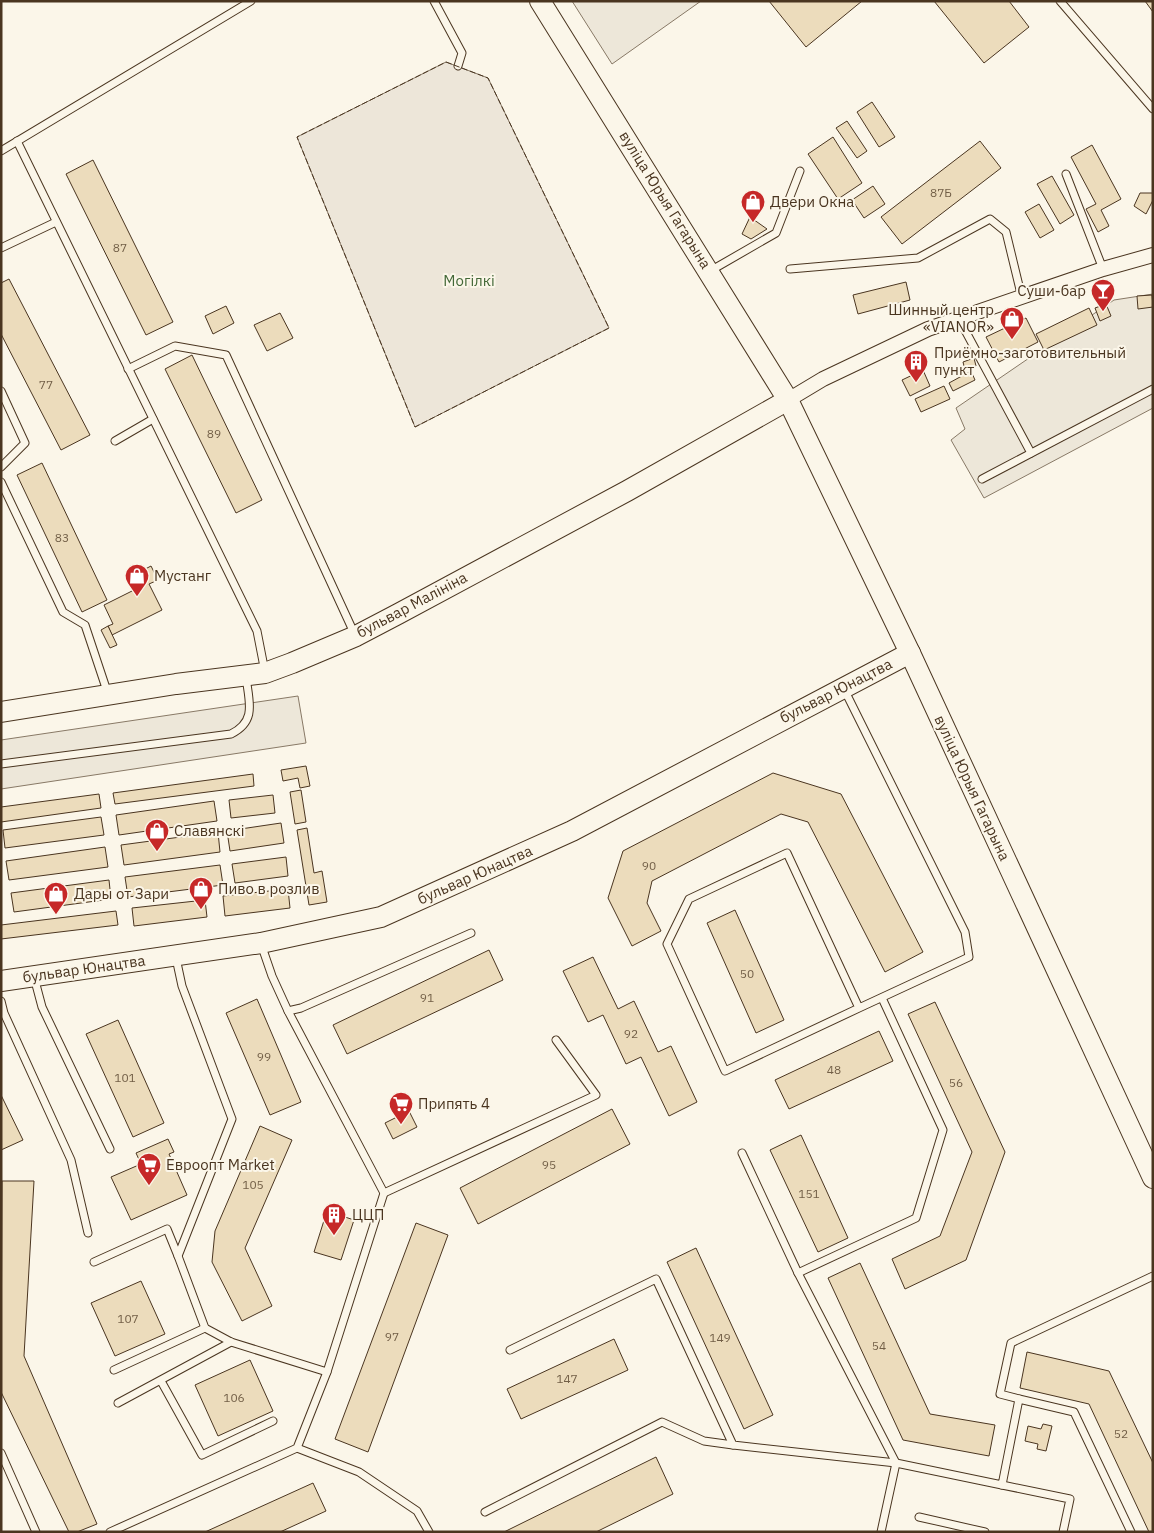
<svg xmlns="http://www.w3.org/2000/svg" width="1154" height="1533" viewBox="0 0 1154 1533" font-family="'IBM Plex Sans',sans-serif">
	<rect width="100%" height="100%" fill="#fbf6e9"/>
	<!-- green -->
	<polygon fill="#ede6d9" stroke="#887966" points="446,62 488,78 609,328 415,427 297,137"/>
	<!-- parking -->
	<g fill="#ede7d9" stroke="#887966">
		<polygon points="572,1 701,1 612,64"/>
		<polygon points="1153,294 1153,408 984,498 951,440 965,429 956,408 1114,300"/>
		<polygon points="298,696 306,743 1,789 1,740"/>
	</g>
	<!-- building -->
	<g fill="#ecdcbc" stroke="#4a3520">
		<polygon points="769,1 862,1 806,47"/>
		<polygon points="934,1 1009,1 1029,27 984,63"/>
		<polygon points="1145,1 1153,1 1153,12"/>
		<polygon points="872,102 895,137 879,147 857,112"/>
		<polygon points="847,121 867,151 857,158 836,128"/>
		<polygon points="833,137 862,183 838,199 808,154"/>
		<polygon points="980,141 1001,168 902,244 881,217"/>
		<polygon points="1092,145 1121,199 1101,210 1109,226 1098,232 1086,209 1096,204 1071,157"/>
		<polygon points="93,160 173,322 146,335 66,174"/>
		<polygon points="1052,176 1074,215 1060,224 1037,184"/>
		<polygon points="873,186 885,204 864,218 852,200"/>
		<polygon points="1140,193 1153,193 1153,200 1146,214 1134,206"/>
		<polygon points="1039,204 1054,230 1040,238 1025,212"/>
		<polygon points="750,217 767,229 751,239 742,234"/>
		<polygon points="9,279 90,435 61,450 1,334 1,283"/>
		<polygon points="906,282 910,300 858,314 853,295"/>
		<polygon points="1152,295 1153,307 1138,309 1137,296"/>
		<polygon points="1106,304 1111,316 1100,321 1095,308"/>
		<polygon points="226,306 234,323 213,334 205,316"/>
		<polygon points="1089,308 1097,325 1044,350 1036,334"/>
		<polygon points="280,313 293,338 267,351 254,325"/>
		<polygon points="1026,318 1038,342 999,362 986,337"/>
		<polygon points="192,355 262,500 236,513 165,369"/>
		<polygon points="974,358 976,366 965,370 963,362"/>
		<polygon points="923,370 930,386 910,396 902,380"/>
		<polygon points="971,371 975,380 953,391 949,383"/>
		<polygon points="944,386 950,399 921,412 915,399"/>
		<polygon points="42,463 107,600 82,612 17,475"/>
		<polygon points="151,566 158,580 149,584 162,610 112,635 108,626 113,624 104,605 136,589 130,577"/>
		<polygon points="108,626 117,645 110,648 101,630"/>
		<polygon points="306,766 310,786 300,788 298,778 283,781 281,770"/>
		<polygon points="773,773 841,794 923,952 885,972 808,822 781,814 652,881 647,903 661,931 632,946 608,898 623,851"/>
		<polygon points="253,774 254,786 115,804 113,793"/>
		<polygon points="301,790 306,822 295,824 290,792"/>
		<polygon points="99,794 101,808 1,822 1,807"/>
		<polygon points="273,795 275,813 231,818 229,800"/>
		<polygon points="214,801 217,821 119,835 116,815"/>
		<polygon points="101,817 104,835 5,848 3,830"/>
		<polygon points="281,823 284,843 230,851 227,831"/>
		<polygon points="307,828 314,873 322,871 327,902 309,905 297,830"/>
		<polygon points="218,832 220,852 124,865 121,845"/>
		<polygon points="105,847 108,867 9,880 6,861"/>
		<polygon points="286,857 288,876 235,883 232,864"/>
		<polygon points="220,865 223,885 128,897 125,877"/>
		<polygon points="109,880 111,899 14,912 11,893"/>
		<polygon points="288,889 290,908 225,916 223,896"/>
		<polygon points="205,900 207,917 134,926 132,908"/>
		<polygon points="735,910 784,1020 756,1033 707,923"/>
		<polygon points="116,911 118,925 1,939 1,925"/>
		<polygon points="489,950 503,980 347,1054 333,1025"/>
		<polygon points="593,957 618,1009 634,1001 658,1052 671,1046 697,1102 669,1116 641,1057 626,1064 603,1015 588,1022 563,971"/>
		<polygon points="257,999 301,1102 270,1115 226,1013"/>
		<polygon points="935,1002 1005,1152 966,1260 905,1289 892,1259 940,1236 972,1152 908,1014"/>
		<polygon points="118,1020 164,1123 133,1137 86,1034"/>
		<polygon points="879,1031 893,1061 789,1109 775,1080"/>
		<polygon points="1,1095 23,1140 1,1150"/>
		<polygon points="612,1109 630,1144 478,1224 460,1188"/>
		<polygon points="409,1111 417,1127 393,1139 385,1123"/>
		<polygon points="260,1126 292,1140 245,1248 272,1306 242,1321 212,1262 215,1231"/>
		<polygon points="801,1135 848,1238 818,1252 770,1150"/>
		<polygon points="168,1139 174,1152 169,1154 187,1195 131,1220 111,1177 141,1164 136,1153"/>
		<polygon points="2,1181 34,1181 24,1356 97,1524 77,1532 69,1532 1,1392"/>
		<polygon points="327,1211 354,1220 341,1260 314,1252"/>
		<polygon points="416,1223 448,1235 368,1452 335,1439"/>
		<polygon points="696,1248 773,1415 744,1429 667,1262"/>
		<polygon points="860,1263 930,1414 995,1425 989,1456 903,1440 828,1278"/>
		<polygon points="141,1281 165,1334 115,1356 91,1303"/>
		<polygon points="614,1339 628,1370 521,1419 507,1389"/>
		<polygon points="1027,1352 1109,1371 1153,1463 1153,1532 1149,1532 1089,1404 1020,1388"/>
		<polygon points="250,1360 273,1411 218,1436 195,1385"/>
		<polygon points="1043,1424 1052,1426 1046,1451 1037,1449 1038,1444 1025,1441 1028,1426 1041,1429"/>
		<polygon points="656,1457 673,1494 596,1532 504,1532"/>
		<polygon points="313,1483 326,1511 280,1532 205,1532"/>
	</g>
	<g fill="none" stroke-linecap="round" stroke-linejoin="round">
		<defs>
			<g id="lane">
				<polyline points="434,1 462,53 458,66"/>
				<polyline points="1060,1 1153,109"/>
				<polyline points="17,141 257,631 265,672"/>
				<polyline points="1,151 251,1"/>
				<polyline points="1066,174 1103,269"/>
				<polyline points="1,248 56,222"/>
				<polyline points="790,269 918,258 990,219 1006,232 1022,298"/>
				<polyline points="710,271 776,233 800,171"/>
				<polyline points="959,319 1031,453"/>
				<polyline points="128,369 175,346 226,355 355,635"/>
				<polyline points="1,391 25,443 1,467"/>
				<polyline points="115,441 153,419"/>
				<polyline points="982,479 1153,389"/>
				<polyline points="1,482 63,612 85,625 108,694"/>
				<polyline points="844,689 965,932 969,957 859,1008 787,853 689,899 667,944 725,1071 859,1008"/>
				<path d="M 1,764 L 231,734 C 257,721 249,702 246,677"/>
				<polyline points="176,958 182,986 232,1119 178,1256 205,1328 231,1342 327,1372"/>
				<polyline points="34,977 42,1007 110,1149"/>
				<polyline points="1,1001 4,1013 71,1160 88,1233"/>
				<polyline points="288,1011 301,1008 471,933"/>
				<polyline points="742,1153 798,1273 896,1463 881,1532"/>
				<polyline points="384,1193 596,1095 556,1040"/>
				<polyline points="94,1262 167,1229 178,1256"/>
				<polyline points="798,1273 916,1218 943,1130 882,998"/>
				<polyline points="510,1350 656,1279 733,1445 896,1463 1002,1485 1019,1399 1074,1412 1131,1532"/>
				<polyline points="114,1370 205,1328"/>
				<polyline points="161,1381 202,1455 273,1421"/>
				<polyline points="1019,1399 1000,1394 1011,1343 1153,1276"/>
				<polyline points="118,1403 231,1342"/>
				<polyline points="297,1448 359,1472 417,1511 429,1532"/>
				<polyline points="1,1453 36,1532"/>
				<polyline points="1002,1485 1070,1499 1063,1532"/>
				<polyline points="485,1512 662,1422 704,1441 733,1445"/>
				<polyline points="919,1517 985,1532"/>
				<polyline points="110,1532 297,1448 327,1372 384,1193 288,1011 272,976 261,944"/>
			</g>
			<polyline id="street" points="788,400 823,379 928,329 1103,269 1153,255"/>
			<g id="secondary">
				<polyline points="540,1 788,400 910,653 1153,1178"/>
				<polyline points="1,712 176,684 265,673 292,663 356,636 398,614 627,491 788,400"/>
				<polyline points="1,981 261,943 381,917 572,831 910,653"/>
			</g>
		</defs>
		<!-- lane casing -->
		<use href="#lane" stroke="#4a3520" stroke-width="9"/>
		<!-- street casing -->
		<use href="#street" stroke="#4a3520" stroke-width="16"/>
		<!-- secondary casing -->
		<use href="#secondary" stroke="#4a3520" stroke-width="22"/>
		<!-- lane -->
		<use href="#lane" stroke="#fbf6e9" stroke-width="7"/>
		<!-- street -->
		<use href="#street" stroke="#fbf6e9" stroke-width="14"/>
		<!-- secondary -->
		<use href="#secondary" stroke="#fbf6e9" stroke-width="20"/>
		<!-- fence -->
		<polygon stroke="#4a3520" stroke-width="1" stroke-dasharray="6 2.5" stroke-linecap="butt" points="446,62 488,78 609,328 415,427 297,137"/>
	</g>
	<!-- icons -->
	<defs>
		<symbol id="shop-pin" viewBox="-11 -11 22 30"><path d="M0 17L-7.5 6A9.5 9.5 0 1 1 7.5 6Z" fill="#c62828" stroke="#fbf6e9"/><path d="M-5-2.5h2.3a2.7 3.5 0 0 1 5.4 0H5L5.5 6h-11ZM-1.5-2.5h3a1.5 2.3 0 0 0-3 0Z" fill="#fff"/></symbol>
		<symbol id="bar-pin" viewBox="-11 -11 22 30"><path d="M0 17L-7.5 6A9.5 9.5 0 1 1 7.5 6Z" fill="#c62828" stroke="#fbf6e9"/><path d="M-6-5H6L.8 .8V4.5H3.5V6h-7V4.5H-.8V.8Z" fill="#fff"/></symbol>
		<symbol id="building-pin" viewBox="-11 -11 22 30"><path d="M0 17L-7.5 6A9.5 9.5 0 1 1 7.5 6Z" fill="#c62828" stroke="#fbf6e9"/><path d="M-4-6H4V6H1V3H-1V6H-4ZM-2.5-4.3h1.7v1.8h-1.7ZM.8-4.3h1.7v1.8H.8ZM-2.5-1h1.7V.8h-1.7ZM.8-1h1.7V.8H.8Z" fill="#fff"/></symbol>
		<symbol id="supermarket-pin" viewBox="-11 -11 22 30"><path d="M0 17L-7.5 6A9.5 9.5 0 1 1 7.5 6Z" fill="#c62828" stroke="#fbf6e9"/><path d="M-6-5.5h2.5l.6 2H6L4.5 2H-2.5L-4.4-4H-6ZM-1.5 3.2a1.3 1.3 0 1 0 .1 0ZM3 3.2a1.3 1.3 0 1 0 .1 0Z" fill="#fff"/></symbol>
	</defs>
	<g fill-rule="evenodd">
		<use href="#shop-pin" x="739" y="188" width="28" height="38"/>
		<use href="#bar-pin" x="1089" y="277" width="28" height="38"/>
		<use href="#shop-pin" x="998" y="305" width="28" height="38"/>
		<use href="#building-pin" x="902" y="348" width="28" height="38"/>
		<use href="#shop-pin" x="123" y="562" width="28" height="38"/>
		<use href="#shop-pin" x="143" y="817" width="28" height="38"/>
		<use href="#shop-pin" x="187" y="875" width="28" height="38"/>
		<use href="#shop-pin" x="42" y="880" width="28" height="38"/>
		<use href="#supermarket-pin" x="387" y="1090" width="28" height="38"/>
		<use href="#supermarket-pin" x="135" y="1151" width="28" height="38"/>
		<use href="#building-pin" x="320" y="1201" width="28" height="38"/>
	</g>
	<g text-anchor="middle" stroke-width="4" stroke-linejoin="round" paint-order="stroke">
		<!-- number labels -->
		<g font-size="12" fill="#725f47">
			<text x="941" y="197">87Б</text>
			<text x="120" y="252">87</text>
			<text x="46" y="389">77</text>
			<text x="214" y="438">89</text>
			<text x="62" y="542">83</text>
			<text x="649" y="870">90</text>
			<text x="747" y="978">50</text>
			<text x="427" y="1002">91</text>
			<text x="631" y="1038">92</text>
			<text x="264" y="1061">99</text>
			<text x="834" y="1074">48</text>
			<text x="125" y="1082">101</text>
			<text x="956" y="1087">56</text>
			<text x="549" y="1169">95</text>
			<text x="253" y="1189">105</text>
			<text x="809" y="1198">151</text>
			<text x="128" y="1323">107</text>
			<text x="392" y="1341">97</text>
			<text x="720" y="1342">149</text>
			<text x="879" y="1350">54</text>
			<text x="567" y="1383">147</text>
			<text x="234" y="1402">106</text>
			<text x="1121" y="1438">52</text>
		</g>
		<!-- street labels -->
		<g font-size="15" fill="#4a3520" stroke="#fbf6e9">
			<text transform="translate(665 200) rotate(58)" y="5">вуліца Юрыя Гагарына</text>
			<text transform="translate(412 605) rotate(-28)" y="5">бульвар Малініна</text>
			<text transform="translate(836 691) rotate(-27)" y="5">бульвар Юнацтва</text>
			<text transform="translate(972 788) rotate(65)" y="5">вуліца Юрыя Гагарына</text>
			<text transform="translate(475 875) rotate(-24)" y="5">бульвар Юнацтва</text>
			<text transform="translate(84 969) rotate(-8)" y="5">бульвар Юнацтва</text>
		</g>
		<!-- poi labels -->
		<g font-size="15" fill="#4a3520" stroke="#fbf6e9" text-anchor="start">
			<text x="770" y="207">Двери Окна</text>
			<text x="1086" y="296" text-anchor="end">Суши-бар</text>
			<text x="994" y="315" text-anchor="end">Шинный центр<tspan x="994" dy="17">«VIANOR»</tspan></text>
			<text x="934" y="358">Приёмно-заготовительный<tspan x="934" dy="17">пункт</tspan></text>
			<text x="154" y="581">Мустанг</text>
			<text x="174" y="836">Славянскі</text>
			<text x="218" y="894">Пиво в розлив</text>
			<text x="74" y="899">Дары от Зари</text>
			<text x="418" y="1109">Припять 4</text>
			<text x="166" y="1170">Евроопт Market</text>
			<text x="352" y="1220">ЦЦП</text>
		</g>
		<!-- park labels -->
		<g font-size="15" fill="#436837" stroke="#fbf6e9">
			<text x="469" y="286">Могілкі</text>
		</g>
	</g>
	<!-- border -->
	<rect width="1154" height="1533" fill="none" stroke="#4a3520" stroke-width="5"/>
</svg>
